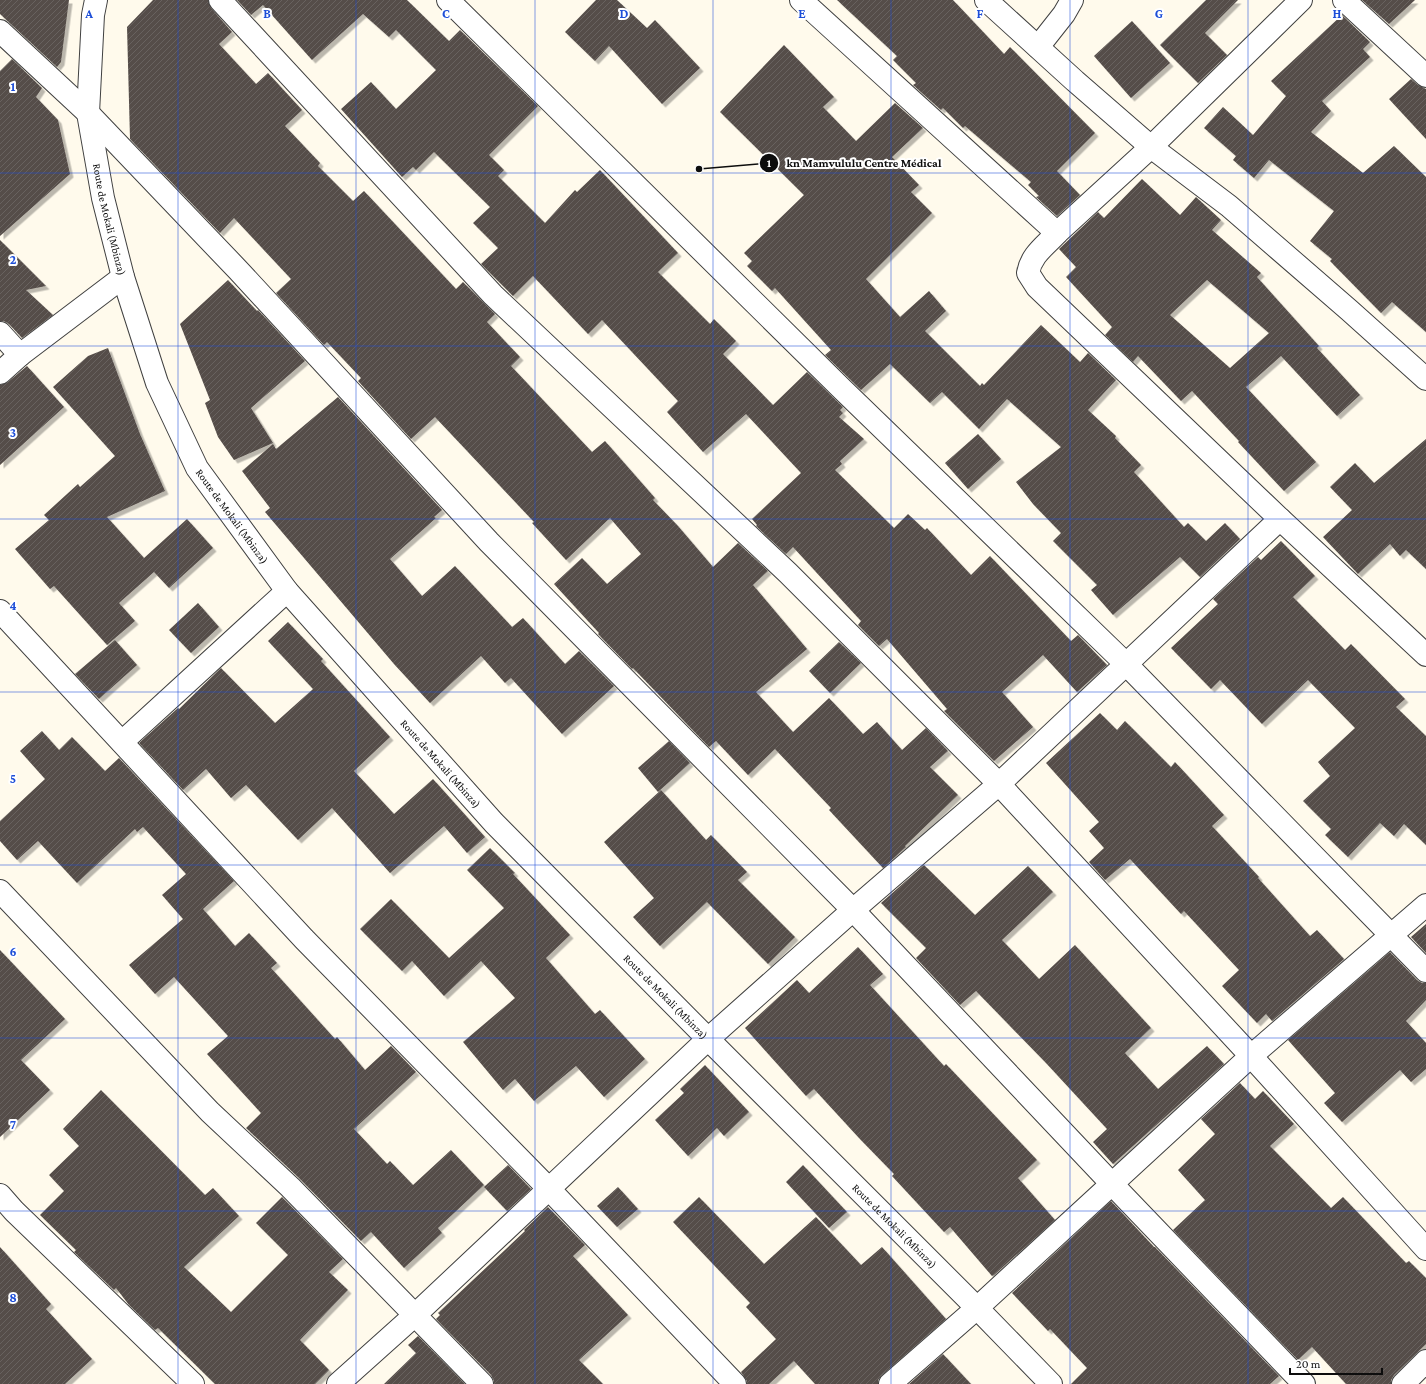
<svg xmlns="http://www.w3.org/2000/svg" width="1426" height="1384" viewBox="0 0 1426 1384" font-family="'Crimson Pro',serif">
	<defs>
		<pattern id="building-hatch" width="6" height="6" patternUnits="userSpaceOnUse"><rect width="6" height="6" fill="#554d49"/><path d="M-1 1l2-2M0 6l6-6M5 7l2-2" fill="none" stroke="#68625f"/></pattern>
		<filter id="shadow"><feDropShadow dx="3.5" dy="3.5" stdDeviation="0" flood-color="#0004"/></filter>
	</defs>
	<rect width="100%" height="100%" fill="#fffaec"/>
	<!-- building -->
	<g fill="url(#building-hatch)" fill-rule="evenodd" filter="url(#shadow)">
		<polygon points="0,0 69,0 61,62 57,67 0,14"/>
		<polygon points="153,0 208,0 211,8 232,32 219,44 256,84 268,73 302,110 285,126 320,163 318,166 353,201 364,191 456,289 463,282 495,314 487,322 520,357 511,366 592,452 605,441 655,498 653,500 678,526 713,567 738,543 768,571 753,585 807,649 756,692 793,732 829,698 863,734 877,722 902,750 926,728 948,751 930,767 958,795 905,846 906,847 883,868 829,810 831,808 775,749 748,775 716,741 709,747 633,668 632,669 598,634 599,633 554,584 582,558 607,584 641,554 610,518 566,560 532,523 534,522 435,417 411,439 358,381 361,378 327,342 324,345 276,293 291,279 234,218 220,233 130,139 127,27"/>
		<polygon points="237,0 407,0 449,41 460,30 538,106 489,155 504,170 498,176 545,223 575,190 577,192 600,170 678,253 658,272 710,324 714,319 736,341 723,354 773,405 807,372 843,407 840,410 843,413 839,417 864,439 840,461 842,464 835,470 894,528 908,514 925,530 927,528 971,575 990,556 1071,641 1078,635 1107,665 1077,692 1043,655 1002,692 1033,727 994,761 944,711 947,709 887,639 879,646 858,625 861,621 793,547 786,554 756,526 757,525 752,519 801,473 746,414 703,452 667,412 678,401 602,320 588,334 533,276 513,296 481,264 498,248 473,223 490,207 434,152 416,170 413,167 402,177 341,109 371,82 396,109 436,70 396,30 389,37 363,14 312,60 263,5 251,15"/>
		<polygon points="596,0 617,0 647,28 655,20 700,68 662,104 609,46 595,61 565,32"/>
		<polygon points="837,0 953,0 1004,54 1010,47 1095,133 1057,171 1080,195 1057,216 1036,197 1039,196 1028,185 1031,182 965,126 963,128 943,108 941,110 913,85 916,83 893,60 897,56"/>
		<polygon points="1206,0 1238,0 1205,33 1227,55 1198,83 1160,45"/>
		<polygon points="1362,0 1415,0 1389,24"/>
		<polygon points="1342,15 1370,42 1363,49 1370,57 1322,101 1331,111 1311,132 1363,173 1394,146 1426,177 1426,332 1392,302 1381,313 1330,261 1332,259 1310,241 1334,211 1269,160 1254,178 1233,160 1236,156 1204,128 1223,107 1253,135 1286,96 1271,81"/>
		<polygon points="1132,21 1170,63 1131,98 1094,56"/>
		<polygon points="784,45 834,97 823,107 856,141 895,103 923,128 892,157 919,185 911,192 932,213 866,279 900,317 929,291 946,311 925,331 980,386 982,383 984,385 1041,325 1080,362 1088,353 1116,380 1088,410 1116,436 1115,438 1141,465 1134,472 1184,527 1188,523 1206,541 1225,523 1240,539 1200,577 1180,557 1113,615 1091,590 1097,585 1053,541 1061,533 1033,504 1016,482 1061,447 1007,399 979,429 942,392 930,403 890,364 861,390 825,355 831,350 775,288 772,291 747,266 752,261 744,253 804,195 720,112"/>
		<polygon points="12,59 42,88 36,97 58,120 70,174 0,236 0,71"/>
		<polygon points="1411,79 1418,85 1426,89 1426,139 1389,99"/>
		<path d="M 1142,179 L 1180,215 L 1196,197 L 1221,220 L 1212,230 L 1261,273 L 1257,277 L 1319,346 L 1317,348 L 1360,395 L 1337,416 L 1281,356 L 1246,387 L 1316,462 L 1284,491 L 1238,442 L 1239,441 L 1192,391 L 1181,401 L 1138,356 L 1133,362 L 1105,335 L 1112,327 L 1066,277 L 1076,267 L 1059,249 L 1098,212 L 1104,218 ZM 1207,280 L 1269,333 L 1230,368 L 1170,315 Z"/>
		<polygon points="0,240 46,286 26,290 53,315 22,338 9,324 4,321 0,321"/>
		<polygon points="228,280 257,311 258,310 305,361 251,408 273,443 234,460 218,437 205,403 210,400 180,324"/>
		<polygon points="108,348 140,434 165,491 107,517 144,558 187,519 213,548 169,588 154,572 119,603 135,621 107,645 54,586 50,589 15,549 49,520 44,515 78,484 80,487 115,456 53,387 88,356"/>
		<polygon points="27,366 64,407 0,465 0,385 8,382"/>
		<polygon points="338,397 442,510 434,517 436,518 390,559 422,596 455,566 512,627 523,618 565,664 579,651 614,686 562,734 511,678 505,683 481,656 430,703 394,664 265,512 270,508 242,471 273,444 276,449"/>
		<polygon points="978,434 1001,459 968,489 945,463"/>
		<polygon points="1426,439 1426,569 1406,550 1400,556 1390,544 1358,574 1323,537 1352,510 1330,487 1355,463 1374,483"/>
		<polygon points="1281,541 1315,576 1293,597 1345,650 1351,644 1405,699 1396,707 1426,736 1426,845 1404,824 1394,836 1380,823 1348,857 1325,835 1331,829 1303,801 1330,776 1318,762 1355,728 1308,680 1262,724 1220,680 1211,689 1171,648 1218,604 1213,599 1258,557 1261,560"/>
		<polygon points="198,603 219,627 191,653 169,630"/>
		<polygon points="288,622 323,659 321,661 390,737 354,771 394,814 433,779 485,837 467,853 444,826 390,873 332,808 298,840 246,785 231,798 206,769 183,790 139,743 178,708 179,709 221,668 275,723 313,689 268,641"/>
		<polygon points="115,640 137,665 99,699 75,674"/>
		<polygon points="839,642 861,663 830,693 809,671"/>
		<polygon points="1100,713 1117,730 1125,721 1171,767 1175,762 1224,815 1212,826 1259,877 1258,878 1310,936 1317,930 1344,959 1272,1021 1266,1014 1257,1023 1222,986 1239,970 1184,911 1181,914 1130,859 1105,880 1089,862 1104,848 1089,831 1099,822 1046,763"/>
		<polygon points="42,731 59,750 72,737 105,771 119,758 234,881 203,909 235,946 249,933 277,963 271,968 335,1039 337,1037 365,1070 391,1046 416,1072 354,1129 387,1164 390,1161 413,1185 451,1150 484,1185 438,1228 442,1233 404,1268 371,1232 361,1241 299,1178 246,1128 261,1113 207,1054 228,1036 174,977 155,994 129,965 183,919 162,895 186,874 143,827 137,832 135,829 77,883 38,841 17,860 0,841 0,821 45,779 20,751"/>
		<polygon points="669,741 690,763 658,792 638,768"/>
		<polygon points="661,790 706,840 711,835 747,872 738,880 795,937 768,964 707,902 660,946 633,917 654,898 604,842"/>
		<polygon points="490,848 515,873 513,874 570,935 546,958 595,1014 600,1010 645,1059 604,1097 576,1066 534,1101 515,1079 503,1090 463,1042 515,998 481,961 444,996 412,961 402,971 360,929 391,899 449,958 504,908 467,870"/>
		<polygon points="924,865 975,915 1028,866 1053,892 1002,940 1039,979 1075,945 1151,1028 1125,1053 1158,1089 1207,1046 1224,1064 1113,1164 1093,1142 1107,1129 1046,1063 976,991 960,1005 916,958 926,948 881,903"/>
		<polygon points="1426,924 1426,953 1411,937"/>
		<polygon points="858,947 883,974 870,985 944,1066 946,1064 1037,1160 1018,1178 1055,1220 994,1275 992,1276 950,1227 944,1232 892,1176 894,1174 859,1138 814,1089 806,1096 745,1028 797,980 809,993"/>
		<polygon points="0,950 65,1019 21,1060 50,1090 0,1137"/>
		<polygon points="1390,952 1417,980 1422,983 1426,983 1426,1000 1406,1021 1426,1043 1426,1069 1411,1082 1400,1070 1342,1122 1324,1103 1335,1093 1288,1040"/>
		<polygon points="705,1065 749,1112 724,1136 717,1128 688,1156 655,1120 684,1093 680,1089"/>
		<polygon points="1240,1083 1255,1099 1263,1091 1294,1124 1270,1146 1331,1208 1343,1197 1406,1263 1409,1261 1426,1278 1426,1344 1394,1375 1391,1380 1391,1384 1346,1384 1312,1347 1298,1360 1173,1230 1205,1200 1178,1170 1215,1134 1201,1119"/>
		<polygon points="101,1090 205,1195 213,1188 239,1216 184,1267 231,1312 288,1255 256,1223 282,1197 343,1259 329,1272 348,1290 300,1340 329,1370 315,1384 215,1384 158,1328 155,1330 129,1305 116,1288 114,1290 74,1252 76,1250 40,1215 64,1191 49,1175 79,1146 63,1129"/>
		<polygon points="508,1165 531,1189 507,1211 484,1187"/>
		<polygon points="803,1165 847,1212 829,1228 786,1182"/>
		<polygon points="618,1187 638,1209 617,1227 597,1206"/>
		<polygon points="699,1197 764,1264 816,1217 861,1265 882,1247 946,1319 882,1375 878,1380 878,1384 815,1384 794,1361 769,1384 747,1384 747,1381 741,1372 776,1339 746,1307 750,1303 673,1222"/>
		<polygon points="1111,1201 1154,1247 1155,1247 1279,1376 1270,1384 1071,1384 1087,1368 1050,1329 1048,1331 1012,1293"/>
		<polygon points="548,1207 585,1245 573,1256 628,1315 579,1360 603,1384 494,1384 494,1381 491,1375 436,1319 440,1315 438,1313 525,1231 524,1230"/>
		<polygon points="0,1247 51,1304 46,1309 92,1359 65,1384 0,1384"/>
		<polygon points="418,1336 465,1384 384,1384 416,1353 408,1345"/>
		<polygon points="943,1354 971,1384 909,1384"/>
	</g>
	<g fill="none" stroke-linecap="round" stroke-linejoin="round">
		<defs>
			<g id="minor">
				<polyline points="220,0 493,295 788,573 999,784 1251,1056 1426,1249"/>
				<polyline points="448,0 842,389 1126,664 1426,971"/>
				<path d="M 801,0 L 1057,233 C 1045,246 1031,255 1028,273 L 1037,287 L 1280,519 L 1426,655"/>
				<polyline points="986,0 1075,81 1151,147 1229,206 1349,310 1426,379"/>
				<polyline points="1344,0 1426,76"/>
				<polyline points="0,31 88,113 238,270 489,542 853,910 1112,1184 1304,1384"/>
				<polyline points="1038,47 1064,14 1072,0"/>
				<polyline points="1057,233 1151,147 1301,0"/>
				<polyline points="0,333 20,355"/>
				<polyline points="0,373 20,355 123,277"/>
				<polyline points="0,611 304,939 549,1189 735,1384"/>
				<polyline points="122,742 287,591"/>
				<polyline points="0,891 210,1112 290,1187 482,1384"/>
				<polyline points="0,1195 14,1211 193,1384"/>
				<polyline points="338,1384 415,1315 708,1039 853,910 999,784 1280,519"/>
				<polyline points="890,1384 977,1308 1251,1056 1426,905"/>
				<polyline points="1403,1384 1426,1361"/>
			</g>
			<g id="tertiary">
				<path id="s1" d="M 96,0 L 93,15 L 88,113 L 103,198 L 123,277 L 157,383 L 197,468 L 287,591 L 494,823 L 708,1039 L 977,1308 L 1051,1384"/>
			</g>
		</defs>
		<!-- minor casing -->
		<use href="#minor" stroke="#404040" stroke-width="24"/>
		<!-- tertiary casing -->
		<use href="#tertiary" stroke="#404040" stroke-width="24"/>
		<!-- minor -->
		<use href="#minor" stroke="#fff" stroke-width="22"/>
		<!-- tertiary -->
		<use href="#tertiary" stroke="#fff" stroke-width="22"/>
	</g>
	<!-- grid -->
	<path fill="none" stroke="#1d4ed8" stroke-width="1" stroke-opacity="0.55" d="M 178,0 L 178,1384M 356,0 L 356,1384M 535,0 L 535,1384M 713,0 L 713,1384M 891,0 L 891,1384M 1070,0 L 1070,1384M 1248,0 L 1248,1384M 0,173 L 1426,173M 0,346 L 1426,346M 0,519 L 1426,519M 0,692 L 1426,692M 0,865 L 1426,865M 0,1038 L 1426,1038M 0,1211 L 1426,1211"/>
	<g text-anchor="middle" stroke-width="4" stroke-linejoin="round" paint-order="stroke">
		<!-- street labels -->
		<g font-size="11" fill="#0d0d0d" stroke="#fff">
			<text dy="4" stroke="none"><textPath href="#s1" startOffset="222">Route de Mokali (Mbinza)</textPath></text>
			<text dy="4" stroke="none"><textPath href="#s1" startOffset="546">Route de Mokali (Mbinza)</textPath></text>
			<text dy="4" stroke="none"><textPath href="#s1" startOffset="870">Route de Mokali (Mbinza)</textPath></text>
			<text dy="4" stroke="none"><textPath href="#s1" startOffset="1194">Route de Mokali (Mbinza)</textPath></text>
			<text dy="4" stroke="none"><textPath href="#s1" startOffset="1518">Route de Mokali (Mbinza)</textPath></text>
		</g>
	</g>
	<g font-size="13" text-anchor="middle" font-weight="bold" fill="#1d4ed8" stroke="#fff" stroke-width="4" stroke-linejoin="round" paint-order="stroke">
		<text x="89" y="18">A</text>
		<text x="267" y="18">B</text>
		<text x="446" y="18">C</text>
		<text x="624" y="18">D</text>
		<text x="802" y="18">E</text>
		<text x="980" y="18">F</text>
		<text x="1159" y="18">G</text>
		<text x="1337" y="18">H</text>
		<text x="13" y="91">1</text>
		<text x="13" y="264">2</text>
		<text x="13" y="437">3</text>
		<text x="13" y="610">4</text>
		<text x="13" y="783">5</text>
		<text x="13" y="956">6</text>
		<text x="13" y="1129">7</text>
		<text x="13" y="1302">8</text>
	</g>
	<!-- callouts -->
	<path fill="none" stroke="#0d0d0d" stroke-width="1.5" d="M699 169L769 163"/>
	<g fill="#0d0d0d" stroke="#fff" stroke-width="1.5">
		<circle cx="699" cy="169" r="4"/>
		<circle cx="769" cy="163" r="10"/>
	</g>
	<g font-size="12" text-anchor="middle" font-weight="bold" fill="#fff">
		<text x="769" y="167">1</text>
	</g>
	<g font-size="12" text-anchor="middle" font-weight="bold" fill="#0d0d0d" stroke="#fff" stroke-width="4" stroke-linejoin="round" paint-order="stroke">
		<text x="864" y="167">kn Mamvululu Centre Médical</text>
	</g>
	<!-- scale -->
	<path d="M1290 1368v6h92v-6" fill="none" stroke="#0d0d0d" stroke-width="2"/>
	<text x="1296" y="1368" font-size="12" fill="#0d0d0d" stroke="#ffffff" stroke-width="3" paint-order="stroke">20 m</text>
</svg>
